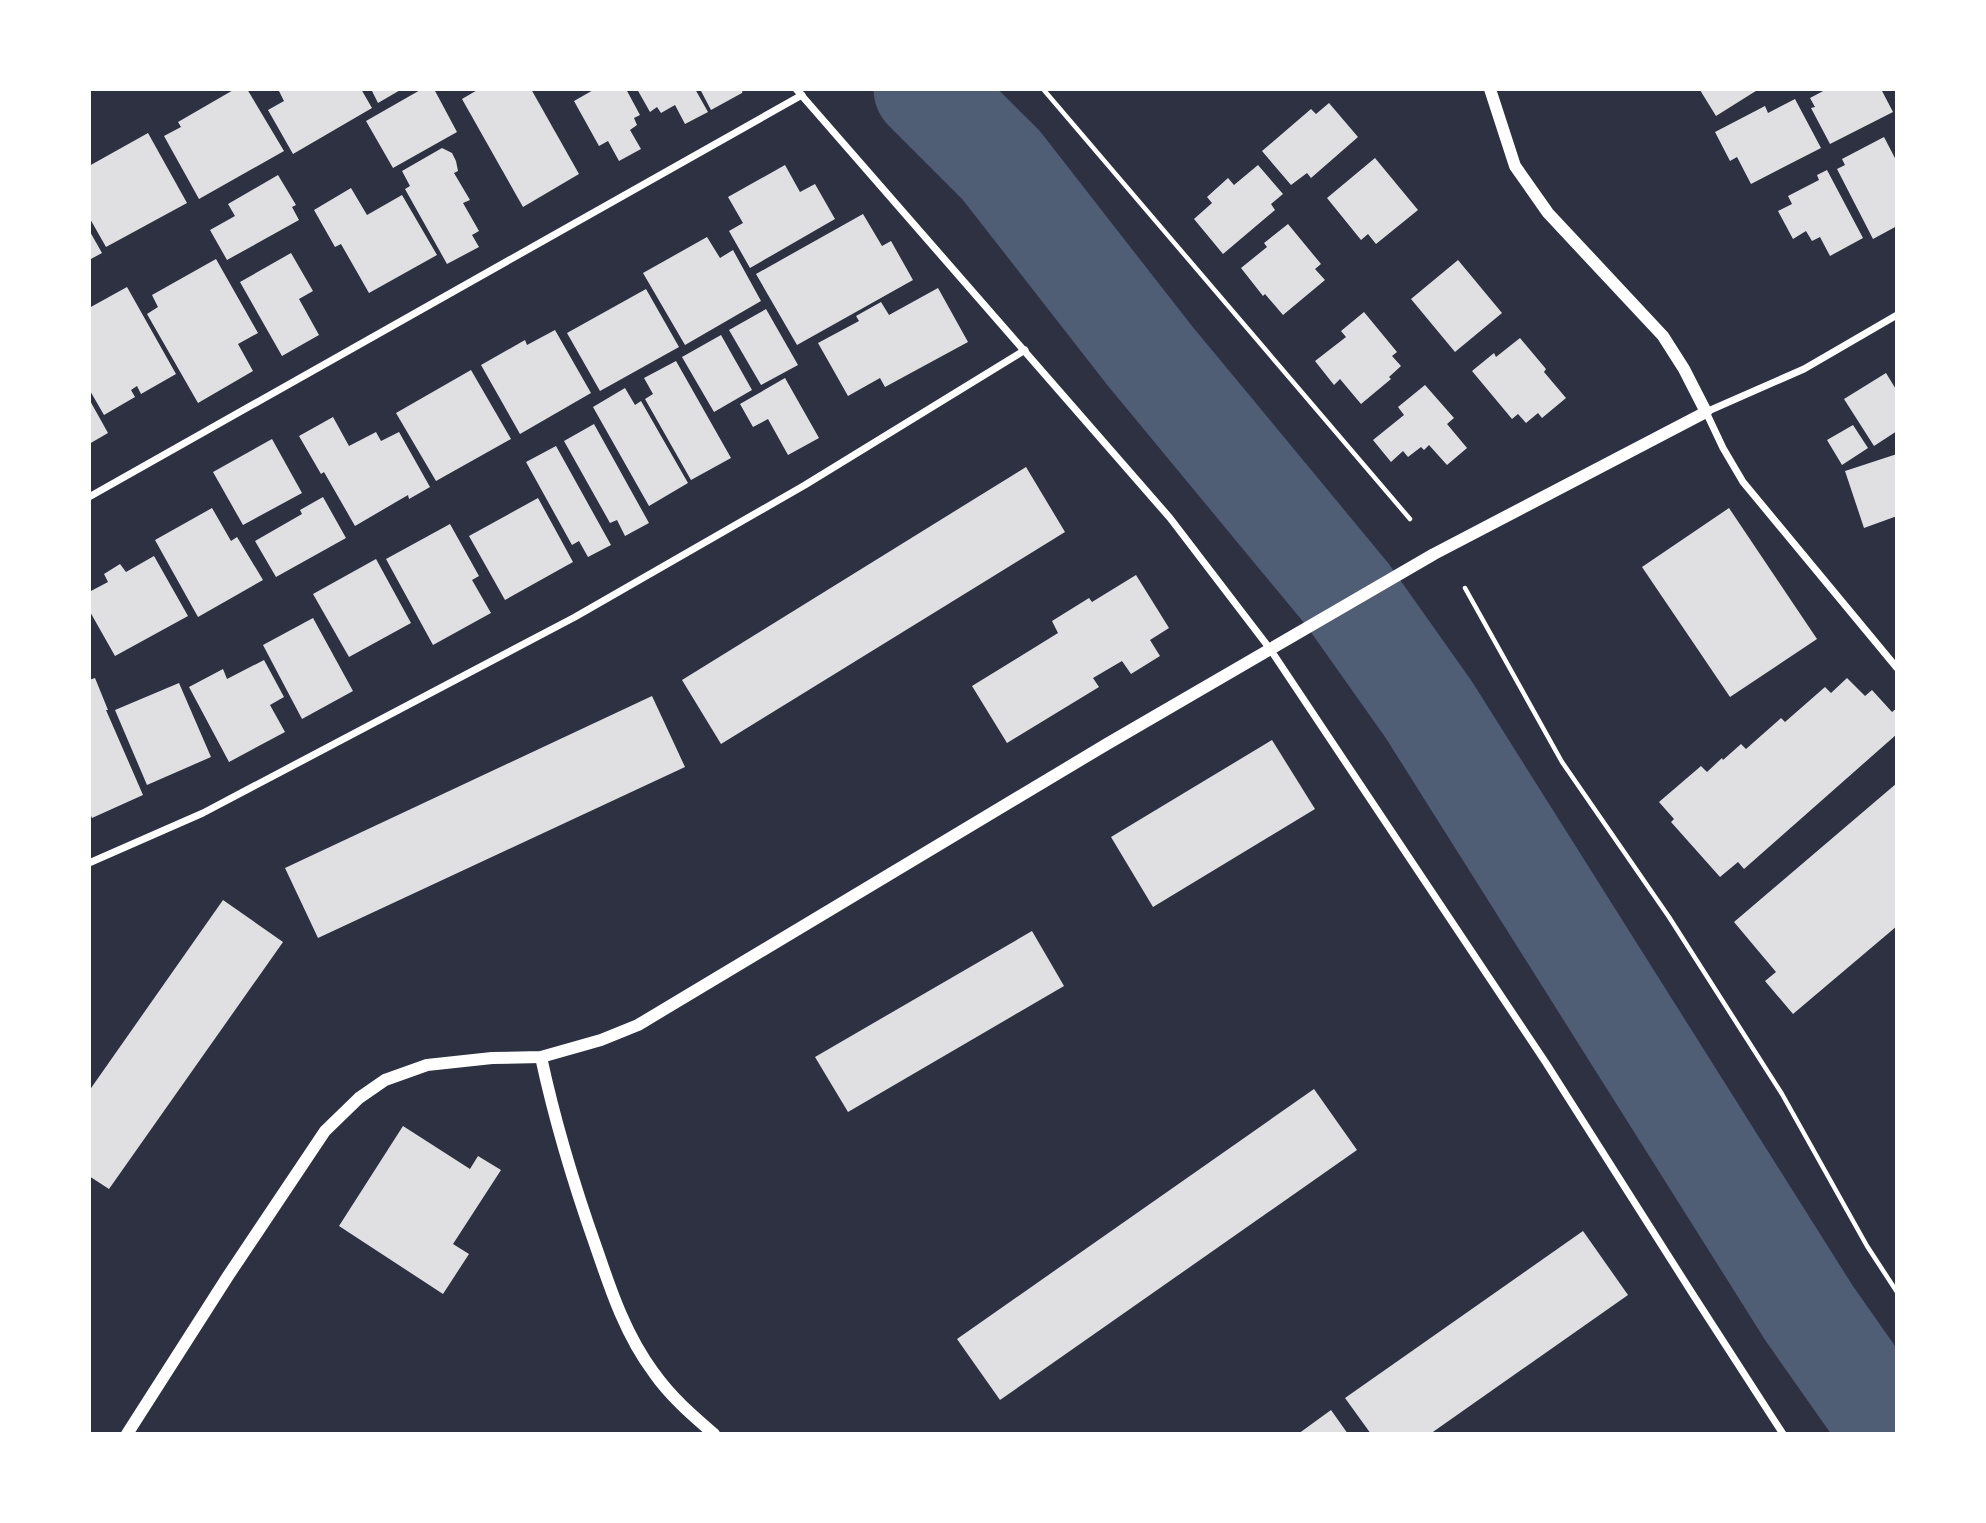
<svg xmlns="http://www.w3.org/2000/svg" width="1986" height="1523" viewBox="0 0 1986 1523" font-family="Raleway,sans-serif">
	<rect width="100%" height="100%" fill="#2d3142"/>
	<g fill="none" stroke-linecap="round" stroke-linejoin="round">
		<!-- river -->
		<polyline stroke="#4f5d75" stroke-width="103" points="925,89 1001,165 1150,356 1347,594 1429,710 1809,1313 1894,1434"/>
	</g>
	<!-- building -->
	<g fill="#e0e0e3">
		<polygon points="235,89 247,89 284,151 199,199 164,136 181,127 178,122"/>
		<polygon points="278,89 361,89 372,108 293,154 268,110 284,101"/>
		<polygon points="371,89 402,89 378,103"/>
		<polygon points="422,89 434,89 457,132 393,168 366,121"/>
		<polygon points="479,89 531,89 579,174 523,207 462,99"/>
		<polygon points="595,89 626,89 640,115 634,118 637,125 630,130 641,149 619,161 608,141 599,146 574,101"/>
		<polygon points="637,89 695,89 708,112 685,124 675,105 661,113 657,107 650,112"/>
		<polygon points="700,89 743,89 742,93 711,110"/>
		<polygon points="1701,89 1759,89 1716,116 1700,90"/>
		<polygon points="1827,89 1881,89 1893,112 1830,144 1811,108 1815,107 1810,98"/>
		<polygon points="1795,99 1821,148 1751,184 1737,157 1730,161 1715,132 1765,106 1768,113"/>
		<polygon points="1329,103 1358,137 1311,178 1307,173 1291,185 1262,151 1311,109 1316,114"/>
		<polygon points="148,133 187,203 106,247 89,217 89,166"/>
		<polygon points="1884,137 1897,162 1897,226 1873,239 1837,169 1845,165 1842,159"/>
		<polygon points="442,148 452,153 456,161 458,171 454,173 470,200 463,203 479,231 472,235 479,247 447,264 405,189 410,186 402,171"/>
		<polygon points="1375,158 1418,210 1376,244 1368,234 1361,240 1327,198"/>
		<polygon points="785,165 800,192 815,184 835,219 750,268 729,231 743,223 728,197"/>
		<polygon points="1258,165 1283,194 1271,204 1275,210 1223,254 1194,219 1212,203 1207,197 1228,178 1234,185"/>
		<polygon points="1827,170 1863,238 1830,256 1820,237 1812,241 1806,231 1793,239 1778,211 1792,204 1788,196 1819,180 1817,175"/>
		<polygon points="278,175 296,205 292,207 299,220 227,260 210,230 235,216 228,204"/>
		<polygon points="351,188 367,215 402,195 437,255 369,293 341,244 335,247 314,210"/>
		<polygon points="863,214 882,246 891,241 913,280 797,345 756,274"/>
		<polygon points="1288,224 1321,264 1315,269 1325,280 1283,315 1265,294 1263,296 1241,268 1267,247 1264,243"/>
		<polygon points="89,230 102,253 89,260"/>
		<polygon points="707,237 720,258 733,250 761,301 685,345 643,273"/>
		<polygon points="291,253 313,291 299,299 319,335 282,356 240,282"/>
		<polygon points="216,259 258,333 238,344 253,371 198,403 147,314 158,307 152,295"/>
		<polygon points="1458,260 1502,313 1455,352 1411,299"/>
		<polygon points="127,287 176,374 141,394 137,386 131,390 135,397 104,415 89,389 89,308"/>
		<polygon points="938,288 968,342 885,387 880,378 848,396 818,343 859,321 856,316 881,302 889,315"/>
		<polygon points="646,289 679,347 600,391 567,333"/>
		<polygon points="766,309 798,365 761,385 729,330"/>
		<polygon points="1364,312 1397,352 1392,356 1401,366 1389,377 1391,379 1361,404 1340,379 1334,385 1315,361 1346,337 1341,331"/>
		<polygon points="555,330 591,393 520,434 481,365 525,340 527,345"/>
		<polygon points="721,335 752,390 714,412 682,357"/>
		<polygon points="1520,338 1546,369 1544,372 1566,398 1542,418 1538,413 1526,423 1518,414 1512,419 1472,371 1494,353 1496,357"/>
		<polygon points="676,361 731,458 691,480 645,399 653,394 644,378"/>
		<polygon points="471,370 511,439 436,481 396,413"/>
		<polygon points="1886,373 1897,391 1897,431 1874,446 1844,399"/>
		<polygon points="785,378 819,438 788,455 768,419 753,427 740,404"/>
		<polygon points="1425,385 1454,418 1447,424 1467,448 1447,465 1429,445 1424,450 1421,447 1408,457 1403,451 1391,462 1373,440 1404,415 1398,407"/>
		<polygon points="625,388 635,405 641,401 688,483 649,506 593,407"/>
		<polygon points="89,399 108,433 89,444"/>
		<polygon points="333,417 349,446 376,432 381,441 399,432 430,487 409,499 408,495 355,526 324,472 321,474 299,436"/>
		<polygon points="594,424 649,523 625,536 617,520 610,523 564,441"/>
		<polygon points="1853,425 1868,448 1842,465 1827,440"/>
		<polygon points="272,439 302,493 243,525 213,472"/>
		<polygon points="556,446 611,545 588,557 579,541 572,545 526,462"/>
		<polygon points="1897,454 1897,516 1864,528 1845,471"/>
		<polygon points="1026,467 1065,532 721,744 682,680"/>
		<polygon points="323,497 346,538 276,577 255,541 302,514 300,510"/>
		<polygon points="538,498 573,562 505,600 469,536"/>
		<polygon points="212,508 231,541 237,537 263,580 198,617 155,540"/>
		<polygon points="1729,508 1817,639 1730,697 1642,567"/>
		<polygon points="450,524 479,576 472,580 491,613 433,645 386,559"/>
		<polygon points="154,556 188,616 115,656 89,610 89,592 108,582 104,574 120,564 126,572"/>
		<polygon points="376,559 411,623 349,657 313,594"/>
		<polygon points="1136,575 1169,628 1150,640 1160,656 1131,674 1122,661 1093,678 1099,687 1007,743 972,686 1058,633 1052,621 1089,598 1092,602"/>
		<polygon points="313,618 353,691 302,719 263,645"/>
		<polygon points="264,660 284,697 270,705 285,732 229,762 189,687 223,669 227,679"/>
		<polygon points="95,678 108,710 106,710 143,795 92,818 89,811 89,680"/>
		<polygon points="1847,678 1865,696 1872,690 1892,712 1897,708 1897,734 1744,869 1738,862 1720,877 1671,822 1674,819 1659,802 1701,766 1707,772 1722,758 1723,760 1741,744 1746,749 1781,718 1785,722 1825,687 1831,693"/>
		<polygon points="179,683 211,757 147,785 115,710"/>
		<polygon points="652,696 685,767 318,938 285,868"/>
		<polygon points="1272,740 1315,809 1153,907 1111,837"/>
		<polygon points="1897,783 1897,926 1793,1014 1765,981 1776,972 1734,922"/>
		<polygon points="223,900 283,942 109,1189 89,1176 89,1091"/>
		<polygon points="1032,931 1064,986 848,1112 815,1057"/>
		<polygon points="1314,1089 1357,1150 1000,1400 957,1339"/>
		<polygon points="403,1126 470,1169 478,1156 501,1170 453,1244 469,1254 443,1294 339,1226"/>
		<polygon points="1583,1231 1628,1295 1430,1434 1371,1434 1345,1398"/>
		<polygon points="1331,1410 1348,1434 1298,1434"/>
	</g>
	<g fill="none" stroke-linecap="round" stroke-linejoin="round">
		<!-- path -->
		<g stroke="#fff" stroke-width="4.5">
			<polyline points="1043,89 1410,519"/>
			<polyline points="1465,588 1562,762 1669,917 1782,1094 1867,1246 1897,1292"/>
		</g>
		<!-- minor -->
		<g stroke="#fff" stroke-width="7">
			<polyline points="796,89 1170,518 1270,649 1546,1063 1692,1293 1783,1434"/>
			<polyline points="1897,315 1804,369 1706,412 1723,448 1743,482 1897,668"/>
			<polyline points="89,497 802,95"/>
			<polyline points="89,863 203,813 575,617 805,485 1025,350"/>
		</g>
		<!-- tertiary -->
		<g stroke="#fff" stroke-width="12">
			<path d="M 541,1057 C 555,1122 574,1185 596,1247 C 611,1291 626,1336 654,1373 C 671,1397 692,1415 714,1434"/>
			<polyline points="127,1434 228,1276 325,1131 359,1098 385,1080 427,1065 492,1058 541,1057 601,1040 638,1025 1107,744 1434,554 1706,412 1684,369 1663,336 1548,213 1515,166 1490,89"/>
		</g>
	</g>
	<!-- border -->
	<rect width="1986" height="1523" fill="none" stroke="#ffffff" stroke-width="182"/>
</svg>
